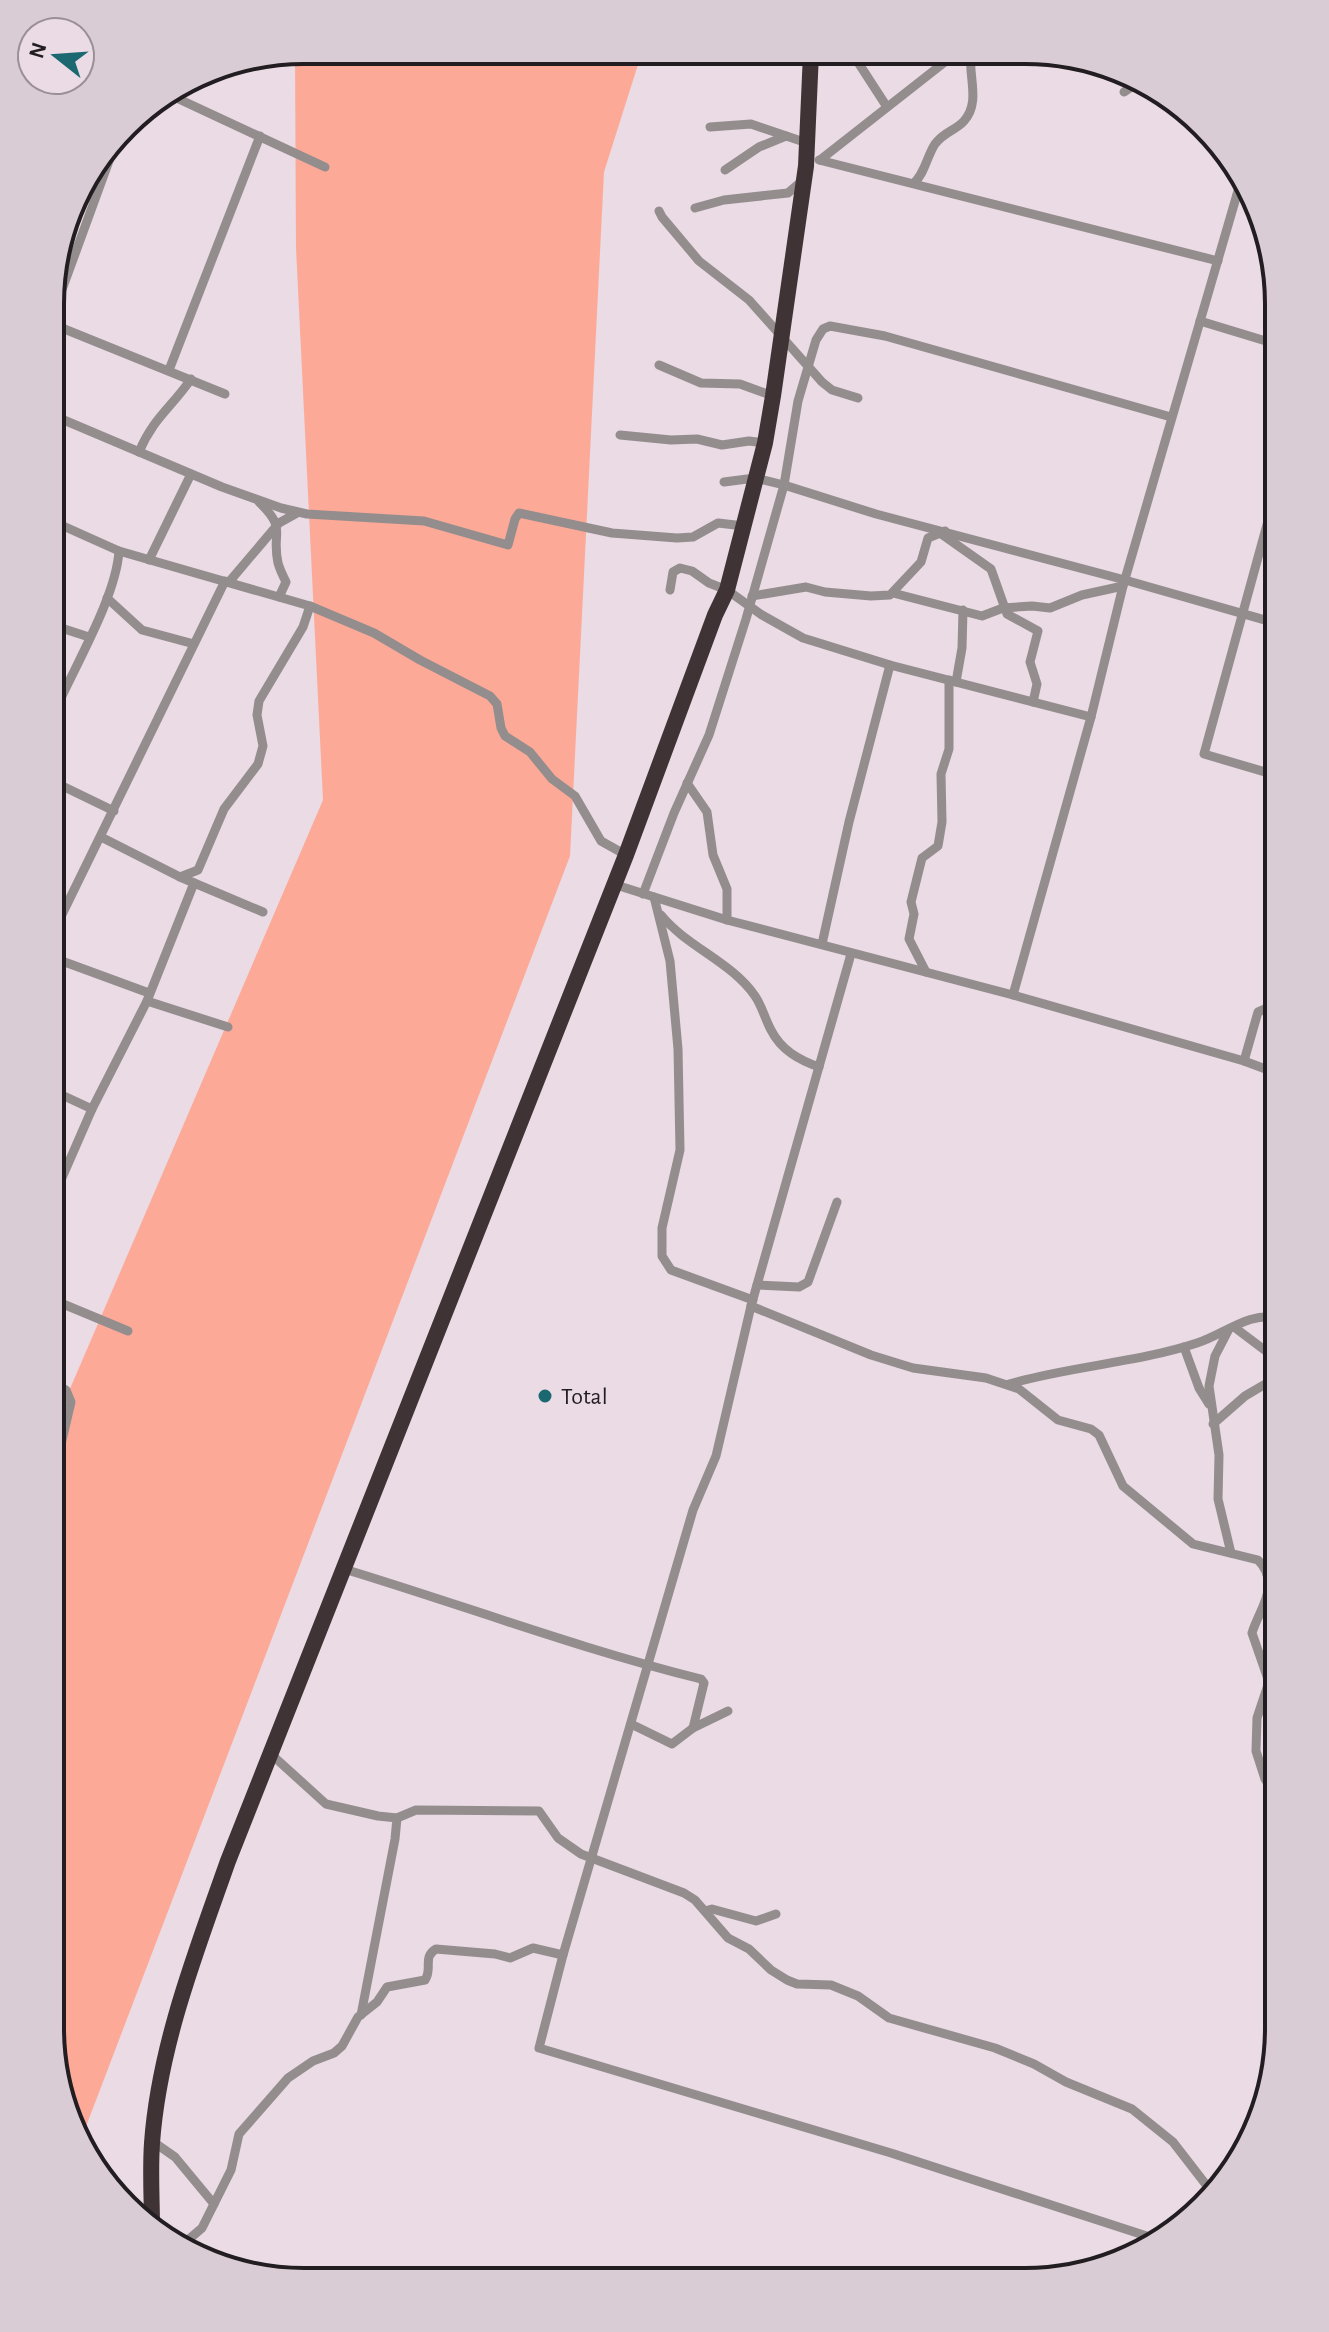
<svg xmlns="http://www.w3.org/2000/svg" width="1329" height="2332" viewBox="0 0 1329 2332" font-family="'Alegreya Sans',sans-serif">
	<rect width="100%" height="100%" fill="#eadbe4"/>
	<!-- green -->
	<polygon fill="#fcaa97" points="304,50 642,52 604,172 570,856 82,2137 64,2110 50,2028 51,1433 323,800 296,248 295,52"/>
	<g fill="none" stroke-linecap="round" stroke-linejoin="round">
		<!-- street -->
		<g stroke="#948d8e" stroke-width="9">
			<polyline points="852,53 887,107"/>
			<polyline points="810,65 829,53"/>
			<polyline points="1124,92 1134,85"/>
			<polyline points="168,94 325,167"/>
			<polyline points="710,127 751,124 807,143"/>
			<polyline points="819,160 1218,261"/>
			<polyline points="820,160 955,54"/>
			<polyline points="725,170 759,147 786,136"/>
			<path d="M 914,183 C 925,173 927,156 935,144 C 945,131 955,131 964,121 C 981,102 968,76 971,54"/>
			<polyline points="1237,195 1250,199"/>
			<polyline points="695,208 724,200 788,193 802,181"/>
			<polyline points="659,211 662,217 699,261 749,300 822,382 832,390 858,398"/>
			<polyline points="52,317 117,139"/>
			<polyline points="1200,321 1279,345"/>
			<polyline points="52,324 225,394"/>
			<polyline points="659,365 701,383 740,384 773,396"/>
			<polyline points="169,370 260,136"/>
			<polyline points="52,415 222,487 281,508 307,514 424,521 508,545 515,519 519,513 612,533 677,538 693,537 718,523 744,526"/>
			<polyline points="620,435 671,440 697,439 722,445 749,441 765,443"/>
			<path d="M 139,452 C 153,418 172,407 191,379"/>
			<polyline points="724,482 755,478 784,485 876,514 1125,580 1279,624"/>
			<path d="M 259,502 C 288,530 271,531 278,563 C 280,570 283,576 286,582 L 279,597"/>
			<polyline points="52,521 119,551 310,606 374,633 420,660 490,696 497,704 501,728 505,736 530,752 552,779 575,796 601,841 626,855"/>
			<polyline points="940,533 991,569 1007,614 1038,631 1030,662 1037,684 1033,702"/>
			<polyline points="149,560 191,474"/>
			<polyline points="229,582 279,523 297,513"/>
			<polyline points="670,590 673,572 680,568 692,571 709,583 727,590 762,615 803,638 890,665 1091,717"/>
			<polyline points="893,593 982,616 1003,608 1032,606 1050,608 1082,595 1123,586"/>
			<polyline points="752,596 806,587 825,592 871,596 890,595 921,562 928,538 945,531"/>
			<polyline points="107,598 142,630 194,644"/>
			<polyline points="52,625 89,637"/>
			<polyline points="956,682 962,648 963,610"/>
			<path d="M 52,718 C 71,672 116,599 119,551"/>
			<polyline points="1279,776 1204,754 1279,481"/>
			<polyline points="52,781 114,811"/>
			<polyline points="687,783 707,812 713,855 727,889 727,920"/>
			<polyline points="51,815 57,817"/>
			<polyline points="101,837 180,877 263,912"/>
			<polyline points="180,877 198,870 224,809 258,764 263,746 257,715 259,701 303,627 310,606"/>
			<polyline points="613,884 727,920 1013,995 1244,1061 1279,1074"/>
			<polyline points="643,894 674,813 709,735 746,619 784,485 798,401 816,340 823,329 830,326 885,336 1171,417"/>
			<polyline points="654,897 670,961 678,1049 680,1150 662,1228 662,1256 671,1270 753,1300"/>
			<path d="M 661,915 C 687,947 732,962 755,996 C 762,1006 765,1019 771,1030 C 781,1050 799,1060 819,1067"/>
			<polyline points="51,937 225,581"/>
			<polyline points="822,944 849,822 890,665"/>
			<polyline points="851,954 751,1306 716,1456 693,1510 563,1955 539,2048 891,2153 1162,2241"/>
			<polyline points="51,957 149,993"/>
			<polyline points="926,972 909,939 914,914 911,902 922,858 938,846 942,822 941,774 949,749 949,680"/>
			<polyline points="1013,995 1091,717 1123,586 1240,184"/>
			<polyline points="147,1001 228,1027"/>
			<polyline points="1244,1061 1258,1012 1279,1003"/>
			<polyline points="51,1090 92,1109"/>
			<polyline points="51,1203 92,1109 147,1001 194,883"/>
			<polyline points="757,1285 799,1287 808,1282 837,1202"/>
			<polyline points="51,1299 128,1331"/>
			<path d="M 751,1306 L 871,1355 L 913,1368 L 986,1378 L 1019,1389 L 1058,1420 L 1091,1429 L 1099,1435 L 1123,1486 L 1193,1544 L 1258,1560 C 1282,1585 1259,1609 1252,1633 L 1269,1682 L 1257,1718 L 1256,1751 L 1265,1779 L 1279,1800"/>
			<polyline points="1234,1327 1279,1361"/>
			<polyline points="1229,1329 1215,1356 1209,1386 1219,1455 1218,1499 1231,1553"/>
			<polyline points="1184,1347 1199,1388 1209,1404"/>
			<polyline points="51,1381 66,1390 71,1402 55,1470"/>
			<path d="M 1009,1384 C 1071,1366 1136,1363 1197,1343 C 1225,1334 1249,1311 1279,1318"/>
			<polyline points="1213,1424 1245,1396 1279,1376"/>
			<path d="M 344,1569 C 463,1605 580,1649 701,1679 L 704,1683 L 693,1728"/>
			<polyline points="1267,1574 1279,1590"/>
			<polyline points="631,1724 672,1744 693,1728 728,1711"/>
			<polyline points="272,1755 326,1804 378,1816 397,1818 395,1839 361,2015"/>
			<polyline points="397,1818 416,1810 539,1811 558,1838 581,1854 684,1893 695,1900 728,1938 749,1949 771,1970 787,1980 797,1984 831,1985 858,1996 889,2018 995,2048 1034,2064 1066,2082 1132,2109 1173,2142 1214,2195"/>
			<polyline points="705,1911 712,1909 756,1921 776,1914"/>
			<polyline points="152,2141 175,2157 214,2204"/>
			<path d="M 181,2246 L 202,2228 L 231,2170 L 239,2134 L 288,2078 L 313,2061 L 334,2053 L 342,2046 L 358,2017 L 377,2002 L 387,1987 L 425,1980 C 433,1969 422,1957 436,1949 L 495,1954 L 510,1958 L 533,1948 L 563,1955"/>
		</g>
		<!-- highway -->
		<path stroke="#403335" stroke-width="16" d="M 152,2228 C 152,2200 150,2171 152,2143 C 159,2046 196,1952 228,1861 L 626,855 L 715,615 L 727,590 L 765,443 L 773,396 L 806,166 L 811,53"/>
	</g>
	<!-- markers -->
	<circle fill="#1c6870" stroke="#eadbe4" stroke-width="3" cx="545" cy="1396" r="8"/>
	<g text-anchor="middle" stroke-width="8" stroke-linejoin="round" paint-order="stroke">
		<!-- poi labels -->
		<g font-size="24" fill="#221d20" stroke="#eadbe4" text-anchor="start">
			<text x="561" y="1404">Total</text>
		</g>
	</g>
	<!-- crop -->
	<path d="M0 0H1329V2332H0ZM304 64H1025A240 240 0 0 1 1265 304V2028A240 240 0 0 1 1025 2268H304A240 240 0 0 1 64 2028V304A240 240 0 0 1 304 64Z" fill="#daccd4" fill-rule="evenodd"/>
	<path fill="none" stroke="#221d20" stroke-width="4" d="M304 64H1025A240 240 0 0 1 1265 304V2028A240 240 0 0 1 1025 2268H304A240 240 0 0 1 64 2028V304A240 240 0 0 1 304 64Z"/>
	<!-- north arrow -->
	<g transform="translate(56 56) rotate(287)"><circle r="38" fill="#eadbe4" stroke="#9a8f96" stroke-width="2"/>
	<path d="M0-6L14 30L0 20L-14 30Z" fill="#1c6870"/>
	<text y="-12" font-size="22" font-weight="bold" text-anchor="middle" fill="#221d20">N</text>
	</g>
</svg>
